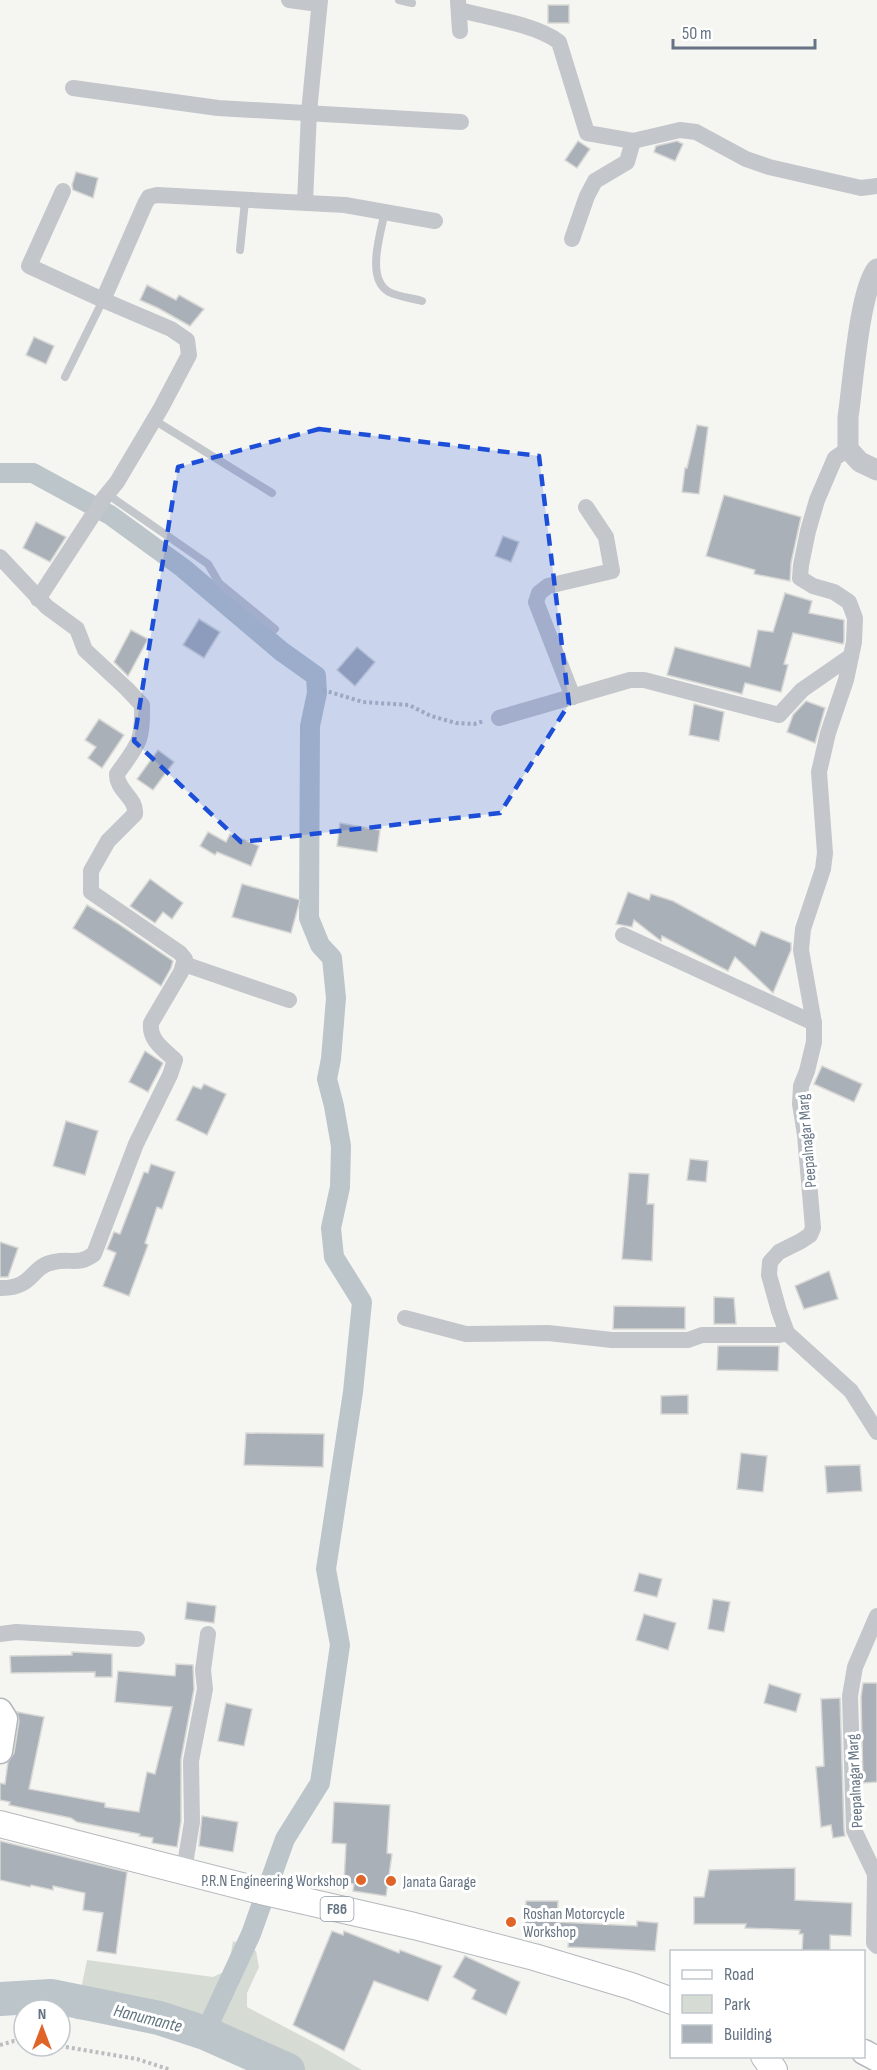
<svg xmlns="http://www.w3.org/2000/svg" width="877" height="2070" viewBox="0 0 877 2070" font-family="'Sofia Sans Condensed',sans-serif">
	<rect width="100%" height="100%" fill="#f5f6f2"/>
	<!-- green -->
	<polygon fill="#d6dcd3" points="233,1941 256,1951 259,1967 247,1993 247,2007 319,2045 362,2070 257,2070 204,2051 177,2038 125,2023 75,2019 87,1960 213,1977 228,1970"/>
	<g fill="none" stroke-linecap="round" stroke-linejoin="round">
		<!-- canal -->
		<polyline stroke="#bcc5ca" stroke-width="20" points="0,473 33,473 110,515 183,568 281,651 316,676 317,693 310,726 309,918 320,945 332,958 336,998 331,1059 327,1079 334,1106 341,1146 340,1187 331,1228 334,1257 362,1302 353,1392 326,1569 340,1645 320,1783 285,1839 251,1934 205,2033"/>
		<!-- river -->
		<polyline stroke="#bcc5ca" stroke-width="34" points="0,1999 51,1996 159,2018 205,2033 288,2070"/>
	</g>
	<!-- building -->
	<g fill="#a9b0b7" stroke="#d7d7d5" stroke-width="1.5">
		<rect x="548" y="5" width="21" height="18"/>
		<polygon points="578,141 590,149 577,168 565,160"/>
		<polygon points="677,141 683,144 675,161 654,152 656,146"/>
		<polygon points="76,172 98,178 93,198 73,190 72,185"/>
		<polygon points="147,285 176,300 179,295 204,309 190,326 158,308 140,300"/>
		<polygon points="34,337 54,346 46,364 26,355"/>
		<polygon points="697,425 708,427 699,494 682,492 685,468 687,468"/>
		<polygon points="724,495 801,517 791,563 790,581 754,574 755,570 706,556"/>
		<polygon points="36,522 66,537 50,562 23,548"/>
		<polygon points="503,536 519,542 511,562 495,556"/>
		<polygon points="785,593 812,601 809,613 844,620 844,641 843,644 793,633 784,664 788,665 781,692 745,683 742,694 667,675 675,647 750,667 758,630 773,632"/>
		<polygon points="199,619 220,632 204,658 183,645"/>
		<polygon points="131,630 148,639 128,676 114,662"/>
		<polygon points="357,647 375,662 355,686 337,670"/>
		<polygon points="806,701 825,708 815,743 787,732 793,715"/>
		<polygon points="694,704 724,712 719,741 689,735"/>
		<polygon points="99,719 124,735 102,768 88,758 96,747 85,740"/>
		<polygon points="158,750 174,762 153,790 137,779"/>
		<polygon points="340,823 380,830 377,852 337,846"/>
		<polygon points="208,832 226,842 230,834 259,846 251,866 217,852 215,855 200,846"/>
		<polygon points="150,879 183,903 172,919 163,912 155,923 130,906"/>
		<polygon points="242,884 300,900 291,933 232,917"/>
		<polygon points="628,892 649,900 651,894 673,901 755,946 761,931 791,943 791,950 773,993 735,957 728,971 662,936 661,941 634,920 632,927 616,924"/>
		<polygon points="87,905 117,923 173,961 171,968 161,986 73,928"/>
		<polygon points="145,1051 163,1063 148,1092 129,1082"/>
		<polygon points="822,1066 862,1084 854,1102 814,1084"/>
		<polygon points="204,1084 226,1094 207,1135 176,1120 193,1086 201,1089"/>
		<polygon points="66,1121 98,1131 85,1175 53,1166"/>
		<polygon points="690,1159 708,1161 706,1182 687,1180"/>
		<polygon points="151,1164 175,1172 162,1209 157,1207 145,1243 148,1245 129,1296 103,1286 116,1253 107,1249 114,1232 120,1234 144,1172 148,1173"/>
		<polygon points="629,1173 649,1174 647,1204 654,1204 652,1261 622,1259"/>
		<polygon points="0,1242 18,1248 8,1277 0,1277"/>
		<polygon points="829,1271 838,1299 804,1309 795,1286"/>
		<polygon points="714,1297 734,1298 736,1324 714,1324"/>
		<polygon points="614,1306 685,1307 685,1329 613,1329"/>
		<polygon points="718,1346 779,1346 778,1371 717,1370"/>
		<polygon points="688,1395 688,1414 661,1414 661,1396"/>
		<polygon points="246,1433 324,1434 323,1467 244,1465"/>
		<polygon points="741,1453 767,1456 763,1492 737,1489"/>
		<polygon points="860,1465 862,1491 827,1493 825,1466"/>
		<polygon points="639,1573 662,1579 657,1597 634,1591"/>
		<polygon points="713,1599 730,1602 724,1632 708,1629"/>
		<polygon points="187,1602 216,1606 214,1623 185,1619"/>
		<polygon points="644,1614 676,1623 668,1650 636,1640"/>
		<polygon points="72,1652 112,1654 112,1677 95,1677 95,1672 11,1673 10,1656 72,1655"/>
		<polygon points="176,1664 193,1665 194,1689 181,1759 181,1821 177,1847 152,1843 153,1838 139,1836 140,1834 77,1822 71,1818 9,1805 10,1802 0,1800 0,1783 5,1784 8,1762 14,1753 19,1721 17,1712 44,1717 29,1789 105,1803 105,1807 139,1812 147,1772 155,1774 172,1707 115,1702 118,1671 175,1676"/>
		<polygon points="863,1683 877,1683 877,1782 863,1783 861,1697"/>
		<polygon points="769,1684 801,1694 796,1712 764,1703"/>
		<polygon points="840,1698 844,1830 845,1836 833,1838 831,1825 821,1827 816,1767 824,1766 821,1699"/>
		<polygon points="226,1703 252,1709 244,1746 218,1741"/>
		<polygon points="334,1802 390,1805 387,1853 392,1854 386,1896 353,1891 354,1884 344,1883 346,1844 332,1843"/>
		<polygon points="202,1816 238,1822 233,1852 199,1846"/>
		<polygon points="0,1841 127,1872 116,1954 97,1951 103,1913 83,1910 85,1893 53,1886 53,1890 31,1885 30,1887 0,1880"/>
		<polygon points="795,1868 795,1900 852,1903 851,1936 830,1935 830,1952 802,1952 803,1934 799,1934 800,1930 745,1928 746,1924 694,1924 694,1897 704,1897 709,1870"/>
		<polygon points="526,1901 558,1901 557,1922 637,1926 637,1921 658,1923 655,1951 568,1947 569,1937 525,1936"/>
		<polygon points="332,1931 343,1935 344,1931 399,1953 400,1950 442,1966 428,2001 374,1981 344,2051 293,2025"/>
		<polygon points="465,1956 520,1982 506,2015 472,1999 476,1990 453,1977"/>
	</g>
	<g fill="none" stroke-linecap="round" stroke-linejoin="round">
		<defs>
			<g id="secondary">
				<polyline points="0,1711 5,1719 0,1751"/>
				<polyline points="864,2052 877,2059"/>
			</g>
			<g id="primary">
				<polyline points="0,1824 261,1891 414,1926 534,1957 631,1986 672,2001"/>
				<polyline points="764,2056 774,2070"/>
			</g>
		</defs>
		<!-- secondary casing -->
		<use href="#secondary" stroke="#b3b8bd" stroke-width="27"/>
		<!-- primary casing -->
		<use href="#primary" stroke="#b4b8bc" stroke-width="28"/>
		<!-- path -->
		<g stroke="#bbbdbf" stroke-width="4" stroke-dasharray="3 3" stroke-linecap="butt">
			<polyline points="323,690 363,702 409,705 431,716 456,723 474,724 484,721"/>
			<polyline points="0,2045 14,2041 24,2042"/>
			<polyline points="60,2046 137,2059 171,2070"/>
		</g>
		<!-- service -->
		<g stroke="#c3c6ca" stroke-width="8">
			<polyline points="399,0 412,3"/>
			<path d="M 385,211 C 381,232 365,279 389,292 C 399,297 412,298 422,301"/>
			<polyline points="240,250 245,201"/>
			<polyline points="65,377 103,300"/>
			<polyline points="154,420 272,493"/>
			<polyline points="107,494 208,564 219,583 275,629"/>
		</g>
		<!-- minor -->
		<g stroke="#c3c6ca" stroke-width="16">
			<polyline points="289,0 319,4"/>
			<polyline points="458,1 460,31"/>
			<path d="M 459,10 C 487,17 537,25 559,42 L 587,133 L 633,141 L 680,130 L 696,132 L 746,159 L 769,167 L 861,188 L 877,186"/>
			<polyline points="73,88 218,108 461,122"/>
			<polyline points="63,191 29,266 103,300"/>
			<polyline points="305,202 309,112 320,0"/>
			<polyline points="572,239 587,196 595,181 627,162 633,141"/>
			<polyline points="848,449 835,458 817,500 808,531 801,565 800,578 813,586 834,592 849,602 855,618 854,642 846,680 828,733 819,772 825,853 823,869 803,929 801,950 814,1023 814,1042 807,1071 801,1086 800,1104 805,1135 813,1228 810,1235 801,1241 779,1252 770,1262 769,1275 779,1311 787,1333 851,1391 877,1432"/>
			<path d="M 0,557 L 47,607 L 77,629 L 85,650 L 127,689 L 142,705 C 143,743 138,744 117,774 C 116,790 137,798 135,814 L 108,841 L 91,871 L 91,892 L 180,953 L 185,959 L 181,972 L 151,1023 C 149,1040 163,1049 175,1060 L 170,1075 L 136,1144 L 94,1254 C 78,1266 71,1258 54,1262 C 30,1266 34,1289 0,1288"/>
			<polyline points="38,599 104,498 117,482 161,408 189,355 187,340 171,329 103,300 145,204 149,197 157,195 345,205 435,221"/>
			<polyline points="573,697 536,602 539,593 548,586 612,571 606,537 586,507"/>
			<polyline points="499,718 630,680 644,680 779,715 802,690 851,656"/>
			<polyline points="623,935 814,1023"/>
			<polyline points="184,964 289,1000"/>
			<polyline points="405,1318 466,1334 548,1333 612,1340 688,1340 702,1335 779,1335 787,1333"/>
			<polyline points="877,1616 855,1667 850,1696 854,1830 875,1874 874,1943 877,1946"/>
			<polyline points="0,1634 16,1632 137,1639"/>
			<polyline points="184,1870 192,1822 191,1761 205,1689 203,1670 208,1634"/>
		</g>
		<!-- tertiary -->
		<path stroke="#c3c6ca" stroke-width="21" d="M 877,269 C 859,291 853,385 848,417 L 848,449 L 860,462 L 877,470"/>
		<!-- secondary -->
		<use href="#secondary" stroke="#fff" stroke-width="24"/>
		<!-- primary -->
		<use href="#primary" stroke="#fff" stroke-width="26"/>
	</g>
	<!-- marked area -->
	<path fill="#1d4ed8" fill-opacity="0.2" stroke="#1d4ed8" stroke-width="4.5" stroke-dasharray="12 8" stroke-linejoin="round" d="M 319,429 L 539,456 L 569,704 L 500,813 L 241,842 L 134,741 L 178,467 Z"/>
	<!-- markers -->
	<g fill="#e06328" stroke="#fff" stroke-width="2">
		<circle cx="361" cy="1880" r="6"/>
		<circle cx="391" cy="1881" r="6"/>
		<circle cx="511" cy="1922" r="6"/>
	</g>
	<g text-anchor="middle" stroke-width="6" stroke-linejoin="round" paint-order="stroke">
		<!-- shield labels -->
		<rect fill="#fff" stroke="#939da8" stroke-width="1.5" x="320.5" y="1897" width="33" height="24" rx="4.5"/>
		<g font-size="15" font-weight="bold" fill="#657383">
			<text x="337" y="1914">F86</text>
		</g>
		<!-- street labels -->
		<g font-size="16" fill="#657383" stroke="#fff">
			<text transform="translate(806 1141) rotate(-95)" y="6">Peepalnagar Marg</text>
			<text transform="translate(854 1781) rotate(-93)" y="6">Peepalnagar Marg</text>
		</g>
		<!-- poi labels -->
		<g font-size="16" fill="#657383" stroke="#fff" text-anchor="start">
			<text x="349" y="1886" text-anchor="end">P.R.N Engineering Workshop</text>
			<text x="403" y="1887">Janata Garage</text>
			<text x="523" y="1919">Roshan Motorcycle<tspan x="523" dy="18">Workshop</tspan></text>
		</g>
		<!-- water labels -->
		<g font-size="18" font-style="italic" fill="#61747f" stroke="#fff">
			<text transform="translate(148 2018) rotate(14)" y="6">Hanumante</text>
		</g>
	</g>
	<!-- legend -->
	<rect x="670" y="1950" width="195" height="108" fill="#ffffff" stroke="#c1c7cd" stroke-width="1.5"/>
	<rect x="682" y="1970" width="30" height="9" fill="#ffffff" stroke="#c1c7cd" stroke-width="1.5"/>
	<text x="724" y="1980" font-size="18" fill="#657383">Road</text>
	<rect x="682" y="1995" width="30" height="18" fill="#d6dcd3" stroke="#c1c7cd" stroke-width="1.5"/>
	<text x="724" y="2010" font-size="18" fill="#657383">Park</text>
	<rect x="682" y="2025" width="30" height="18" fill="#a9b0b7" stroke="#c1c7cd" stroke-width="1.5"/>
	<text x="724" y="2040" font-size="18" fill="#657383">Building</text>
	<!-- north arrow -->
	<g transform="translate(42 2028)"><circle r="28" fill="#ffffff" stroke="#c1c7cd" stroke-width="1.5"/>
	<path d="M0-4.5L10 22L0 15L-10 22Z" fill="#e06328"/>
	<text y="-9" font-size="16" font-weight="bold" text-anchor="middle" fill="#657383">N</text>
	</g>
	<!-- scale -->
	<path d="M673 39v9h142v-9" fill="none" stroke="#657383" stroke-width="3"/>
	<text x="682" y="39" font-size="18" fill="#657383" stroke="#ffffff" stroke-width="4.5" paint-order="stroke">50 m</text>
</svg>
